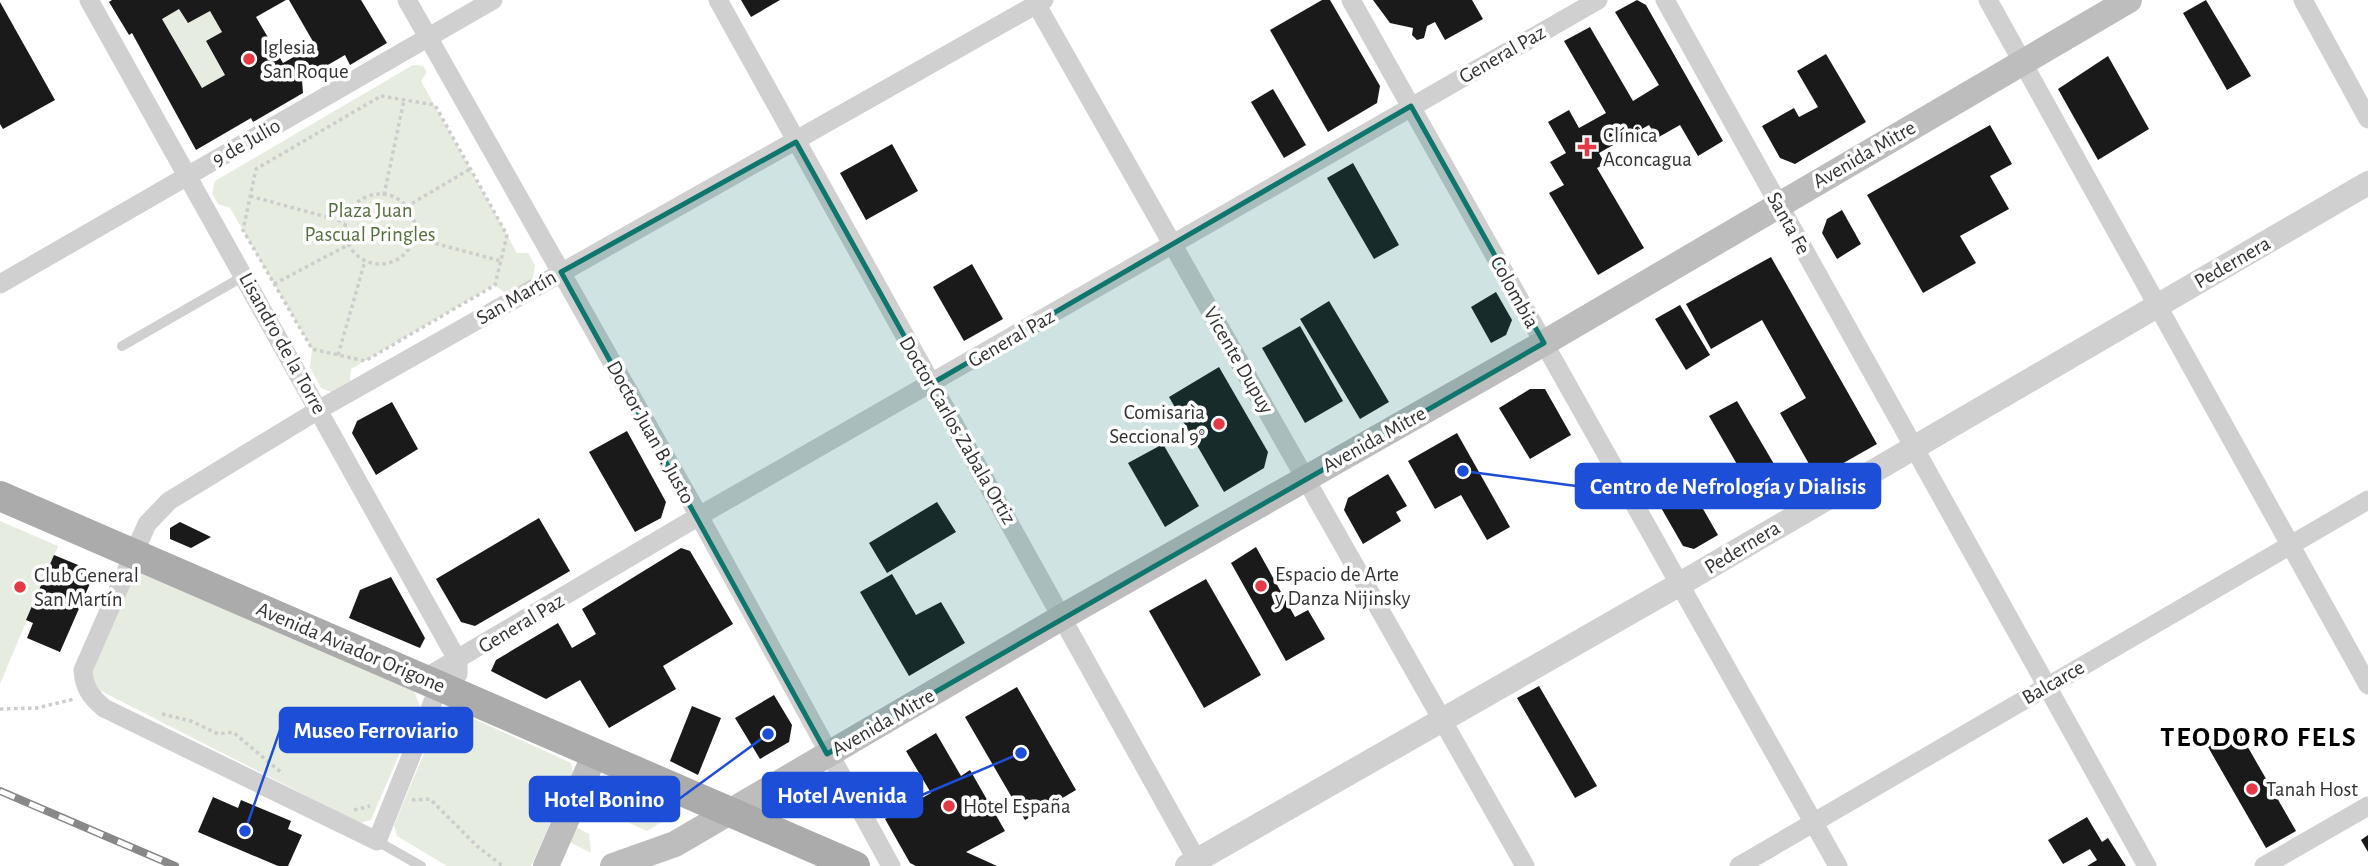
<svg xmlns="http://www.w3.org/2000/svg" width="2368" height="866" viewBox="0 0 2368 866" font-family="'Alegreya Sans',sans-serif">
	<rect width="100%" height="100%" fill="#fff"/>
	<!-- green -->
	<g fill="#e6ecdf">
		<polygon points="179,9 188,23 210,11 222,32 206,42 225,75 202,88 162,19"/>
		<polygon points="413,65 423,66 427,72 421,81 517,253 528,253 535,265 533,278 507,294 494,285 351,369 350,381 331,392 321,388 310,367 312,349 230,208 218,204 212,193 215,181"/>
		<polygon points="0,521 58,546 0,684"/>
		<polygon points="142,572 414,691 420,706 371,820 360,823 95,688 89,677 134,576"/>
		<polygon points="448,707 571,763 573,773 531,866 447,866 397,836 394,825 442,710"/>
		<polygon points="602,783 674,814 647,831 592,806"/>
		<polygon points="570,824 589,834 591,853 564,839"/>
	</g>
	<!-- building -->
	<g fill="#1a1a1a" fill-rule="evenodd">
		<path d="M 112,0 L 286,0 L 256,17 L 283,63 L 315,45 L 289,0 L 361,0 L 387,43 L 350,65 L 345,55 L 302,80 L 303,93 L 253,122 L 251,118 L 196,150 L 132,33 L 129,35 L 109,2 ZM 179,9 L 188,23 L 210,11 L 222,32 L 206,41 L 225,75 L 202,88 L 162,19 Z"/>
		<polygon points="741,0 780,0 751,17"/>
		<polygon points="1322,0 1330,0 1380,86 1377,103 1328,132 1270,30"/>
		<polygon points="1373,0 1472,0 1483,19 1445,40 1435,22 1427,26 1424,38 1417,40 1412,35 1413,28 1390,23"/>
		<polygon points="1637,0 1646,5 1723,141 1698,156 1680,125 1657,138 1649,125 1599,153 1605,164 1597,168 1644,248 1598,275 1549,193 1564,185 1550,162 1566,153 1548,122 1569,110 1579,128 1606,113 1564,41 1590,27 1633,101 1659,85 1615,12"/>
		<polygon points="2206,0 2251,76 2227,90 2183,13"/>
		<polygon points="0,2 55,100 3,129 0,124"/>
		<polygon points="1826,54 1866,122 1795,164 1780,158 1762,126 1794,108 1799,117 1818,107 1797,71"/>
		<polygon points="2108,56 2149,129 2098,160 2058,89"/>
		<polygon points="1273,89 1306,145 1284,158 1251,102"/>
		<polygon points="1990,125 2012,164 1990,176 2009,209 1960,236 1976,263 1923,293 1867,195"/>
		<polygon points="892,144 918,191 866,220 840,173"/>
		<polygon points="1353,163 1399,245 1374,259 1327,178"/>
		<polygon points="1842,210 1861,244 1837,259 1822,233 1827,219"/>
		<polygon points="1771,257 1877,444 1817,478 1780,413 1806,398 1762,320 1711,349 1686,304"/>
		<polygon points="972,264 1003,319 964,341 933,287"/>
		<polygon points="1496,292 1512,320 1506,335 1491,343 1471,307"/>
		<polygon points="1329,301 1389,402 1360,419 1300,319"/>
		<polygon points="1680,305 1710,355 1686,370 1655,319"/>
		<polygon points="1300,326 1343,401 1305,423 1262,348"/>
		<polygon points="1219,367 1268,452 1264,468 1224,492 1169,397"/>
		<polygon points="1530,389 1545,389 1571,435 1530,459 1499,408"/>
		<polygon points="1737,401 1791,493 1763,509 1709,416"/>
		<polygon points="392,402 418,449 376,475 352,433 357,421"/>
		<polygon points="627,431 666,502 661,518 635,532 589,452"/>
		<polygon points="1457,433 1510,527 1487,540 1461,495 1435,509 1408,461"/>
		<polygon points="1163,444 1199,506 1165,527 1128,463"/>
		<polygon points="1388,474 1407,506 1396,512 1401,521 1363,544 1344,510 1348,498"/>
		<polygon points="1683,474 1718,535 1694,549 1683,546 1652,492"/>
		<polygon points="937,502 956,532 887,573 869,543"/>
		<polygon points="539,518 570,571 475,626 461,622 436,579"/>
		<polygon points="180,522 211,537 191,548 170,539 170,528"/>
		<polygon points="1256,547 1295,617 1308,610 1325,639 1286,661 1231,563"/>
		<polygon points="681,548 690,551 733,624 663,666 676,689 609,728 580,680 546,699 491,671 496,660 558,623 572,648 596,634 582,609"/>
		<polygon points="54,555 95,572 60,652 27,638 33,623 26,620"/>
		<polygon points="892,574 916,615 941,602 965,643 909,676 860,592"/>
		<polygon points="391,577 425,638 420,648 349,618 360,590"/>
		<polygon points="1206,579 1261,675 1204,708 1149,611"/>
		<polygon points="1539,686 1597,786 1575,798 1517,698"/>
		<polygon points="1017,687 1076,790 1025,820 965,717"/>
		<polygon points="774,695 792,725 789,742 760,759 735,718"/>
		<polygon points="692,706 721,718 698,775 670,761"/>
		<polygon points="2238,730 2296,831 2266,848 2208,747"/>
		<polygon points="936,733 961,776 970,770 1005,831 966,852 997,866 916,866 910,863 885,819 931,793 906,751"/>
		<polygon points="213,797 238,808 241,800 291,821 288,829 302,835 288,866 278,866 198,832"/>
		<polygon points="2087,817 2102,842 2108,838 2126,866 2087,866 2097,860 2090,849 2063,864 2048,840"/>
		<polygon points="2368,835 2368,852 2361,840"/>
	</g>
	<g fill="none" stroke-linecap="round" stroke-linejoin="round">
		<!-- path -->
		<g stroke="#cdcdcd" stroke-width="3.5" stroke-dasharray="3.5 3.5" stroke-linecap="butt">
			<polygon points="381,96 435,105 507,235 495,285 365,361 312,349 243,230 256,169"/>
			<circle cx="380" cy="229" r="35"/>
			<polyline points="384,195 404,100"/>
			<polyline points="250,196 345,222"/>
			<polyline points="406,207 470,169"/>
			<polyline points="415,238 501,261"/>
			<polyline points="274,284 348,245"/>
			<polyline points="338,355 365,261"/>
			<polyline points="0,709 37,708 74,699"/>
			<polyline points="162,714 191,721 218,734 233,732 283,774"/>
			<polyline points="412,800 430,799 478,847 503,866"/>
			<polyline points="354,810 370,806"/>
		</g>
		<!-- service -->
		<g stroke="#d0d0d0" stroke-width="10">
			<polyline points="122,346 244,276"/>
			<polyline points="377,841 421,866"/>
		</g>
		<!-- minor -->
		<g stroke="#d0d0d0" stroke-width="19">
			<polyline points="89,0 458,661 458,674"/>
			<polyline points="407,0 699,516 891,866"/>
			<polyline points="718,0 1200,866"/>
			<polyline points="1034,0 1525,866"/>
			<polyline points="1351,0 1838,866"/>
			<polyline points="1665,0 2147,866"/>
			<polyline points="1988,0 2368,685"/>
			<polyline points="2303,0 2368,119"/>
			<polyline points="0,284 493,0"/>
			<polyline points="425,678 699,516 1598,0"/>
			<path d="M 440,684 L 377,841 L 104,708 C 91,697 84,688 83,670 L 147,524 L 169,501 L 320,409 L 1044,0"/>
			<polyline points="1739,866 2368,500"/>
			<polyline points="2264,866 2368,806"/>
		</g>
		<!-- tertiary -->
		<polyline stroke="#d0d0d0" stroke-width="24" points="1187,866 1680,584 2368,183"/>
		<!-- secondary -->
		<g stroke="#bdbdbd" stroke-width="26">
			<polyline points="546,866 595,754"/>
			<polyline points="613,866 675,844 1064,616 1544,343 2129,0"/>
		</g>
		<!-- primary -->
		<polyline stroke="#ababab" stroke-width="30" points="0,496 855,866"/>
		<defs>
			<polyline id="rail" points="0,791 175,866"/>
		</defs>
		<!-- rail casing -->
		<use href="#rail" stroke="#888" stroke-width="8"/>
		<!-- rail -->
		<use href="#rail" stroke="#fff" stroke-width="5" stroke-dasharray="16" stroke-linecap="butt"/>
	</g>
	<!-- marked area -->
	<path fill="#0f766e" fill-opacity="0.2" stroke="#0f766e" stroke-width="5" stroke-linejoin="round" d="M 1411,106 L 1544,343 L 827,754 L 561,272 L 796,142 L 931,384 Z"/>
	<!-- markers -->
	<g fill="#e63946" stroke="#fff" stroke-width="2.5">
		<circle cx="249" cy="59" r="7"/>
		<path d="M1583.5 136.5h7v7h7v7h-7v7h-7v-7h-7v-7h7z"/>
		<circle cx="1219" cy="424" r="7"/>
		<circle cx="1261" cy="586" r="7"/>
		<circle cx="20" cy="587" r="7"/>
		<circle cx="2252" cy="789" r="7"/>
		<circle cx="949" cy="806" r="7"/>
	</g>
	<g text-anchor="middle" stroke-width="7" stroke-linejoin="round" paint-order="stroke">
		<!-- poi labels -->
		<g font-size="21" fill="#333" stroke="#fff" text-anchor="start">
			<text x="263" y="54">Iglesia<tspan x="263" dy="24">San Roque</tspan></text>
			<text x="1603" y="142">Clínica<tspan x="1603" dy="24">Aconcagua</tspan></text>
			<text x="1205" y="419" text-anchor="end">Comisarìa<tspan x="1205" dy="24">Seccional 9°</tspan></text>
			<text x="1275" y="581">Espacio de Arte<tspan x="1275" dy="24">y Danza Nijinsky</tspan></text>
			<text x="34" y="582">Club General<tspan x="34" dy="24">San Martín</tspan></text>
			<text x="2266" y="796">Tanah Host</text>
			<text x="963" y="813">Hotel España</text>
		</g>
		<!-- street labels -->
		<g font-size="21" fill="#333" stroke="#fff">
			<text transform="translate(1502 54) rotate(-30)" y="7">General Paz</text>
			<text transform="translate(246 142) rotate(-30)" y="7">9 de Julio</text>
			<text transform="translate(1864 154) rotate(-30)" y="7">Avenida Mitre</text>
			<text transform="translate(1789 223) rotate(61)" y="7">Santa Fe</text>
			<text transform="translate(2232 262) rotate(-30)" y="7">Pedernera</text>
			<text transform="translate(1515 292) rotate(61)" y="7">Colombia</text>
			<text transform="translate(516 297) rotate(-30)" y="7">San Martín</text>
			<text transform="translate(1011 338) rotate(-30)" y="7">General Paz</text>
			<text transform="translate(283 343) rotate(61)" y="7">Lisandro de la Torre</text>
			<text transform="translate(1239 360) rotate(60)" y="7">Vicente Dupuy</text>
			<text transform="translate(958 430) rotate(60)" y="7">Doctor Carlos Zabala Ortiz</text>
			<text transform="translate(651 432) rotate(61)" y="7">Doctor Juan B. Justo</text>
			<text transform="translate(1374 439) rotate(-29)" y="7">Avenida Mitre</text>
			<text transform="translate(1742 547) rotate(-31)" y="7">Pedernera</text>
			<text transform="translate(521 623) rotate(-31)" y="7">General Paz</text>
			<text transform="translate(351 647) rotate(23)" y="7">Avenida Aviador Origone</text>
			<text transform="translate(2053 682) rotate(-30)" y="7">Balcarce</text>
			<text transform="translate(883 722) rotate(-30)" y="7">Avenida Mitre</text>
		</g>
		<!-- park labels -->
		<g font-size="21" fill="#56703f" stroke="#fff">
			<text x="370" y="217">Plaza Juan<tspan x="370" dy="24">Pascual Pringles</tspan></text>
		</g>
		<!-- district labels -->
		<g font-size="28" font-weight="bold" letter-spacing="2" fill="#000" stroke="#fff">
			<text x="2259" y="746">TEODORO FELS</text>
		</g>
	</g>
	<!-- callouts -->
	<path fill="none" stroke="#1d4ed8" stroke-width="2.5" d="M1463 471L1576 486M245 831L280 730M1021 753L922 795M768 734L679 799"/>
	<g fill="#1d4ed8" stroke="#fff" stroke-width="2.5">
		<circle cx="1463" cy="471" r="7"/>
		<circle cx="245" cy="831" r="7"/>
		<circle cx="1021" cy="753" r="7"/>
		<circle cx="768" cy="734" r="7"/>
	</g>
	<g fill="#1d4ed8" stroke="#1d4ed8" stroke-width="2.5">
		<rect x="1576" y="464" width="304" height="44" rx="7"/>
		<rect x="280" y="708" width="192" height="44" rx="7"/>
		<rect x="763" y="773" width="159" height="44" rx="7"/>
		<rect x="530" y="777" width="149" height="44" rx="7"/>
	</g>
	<g font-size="23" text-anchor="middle" font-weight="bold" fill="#fff">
		<text x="1728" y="494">Centro de Nefrología y Dialisis</text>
		<text x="376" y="738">Museo Ferroviario</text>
		<text x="842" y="803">Hotel Avenida</text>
		<text x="604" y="807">Hotel Bonino</text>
	</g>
</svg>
